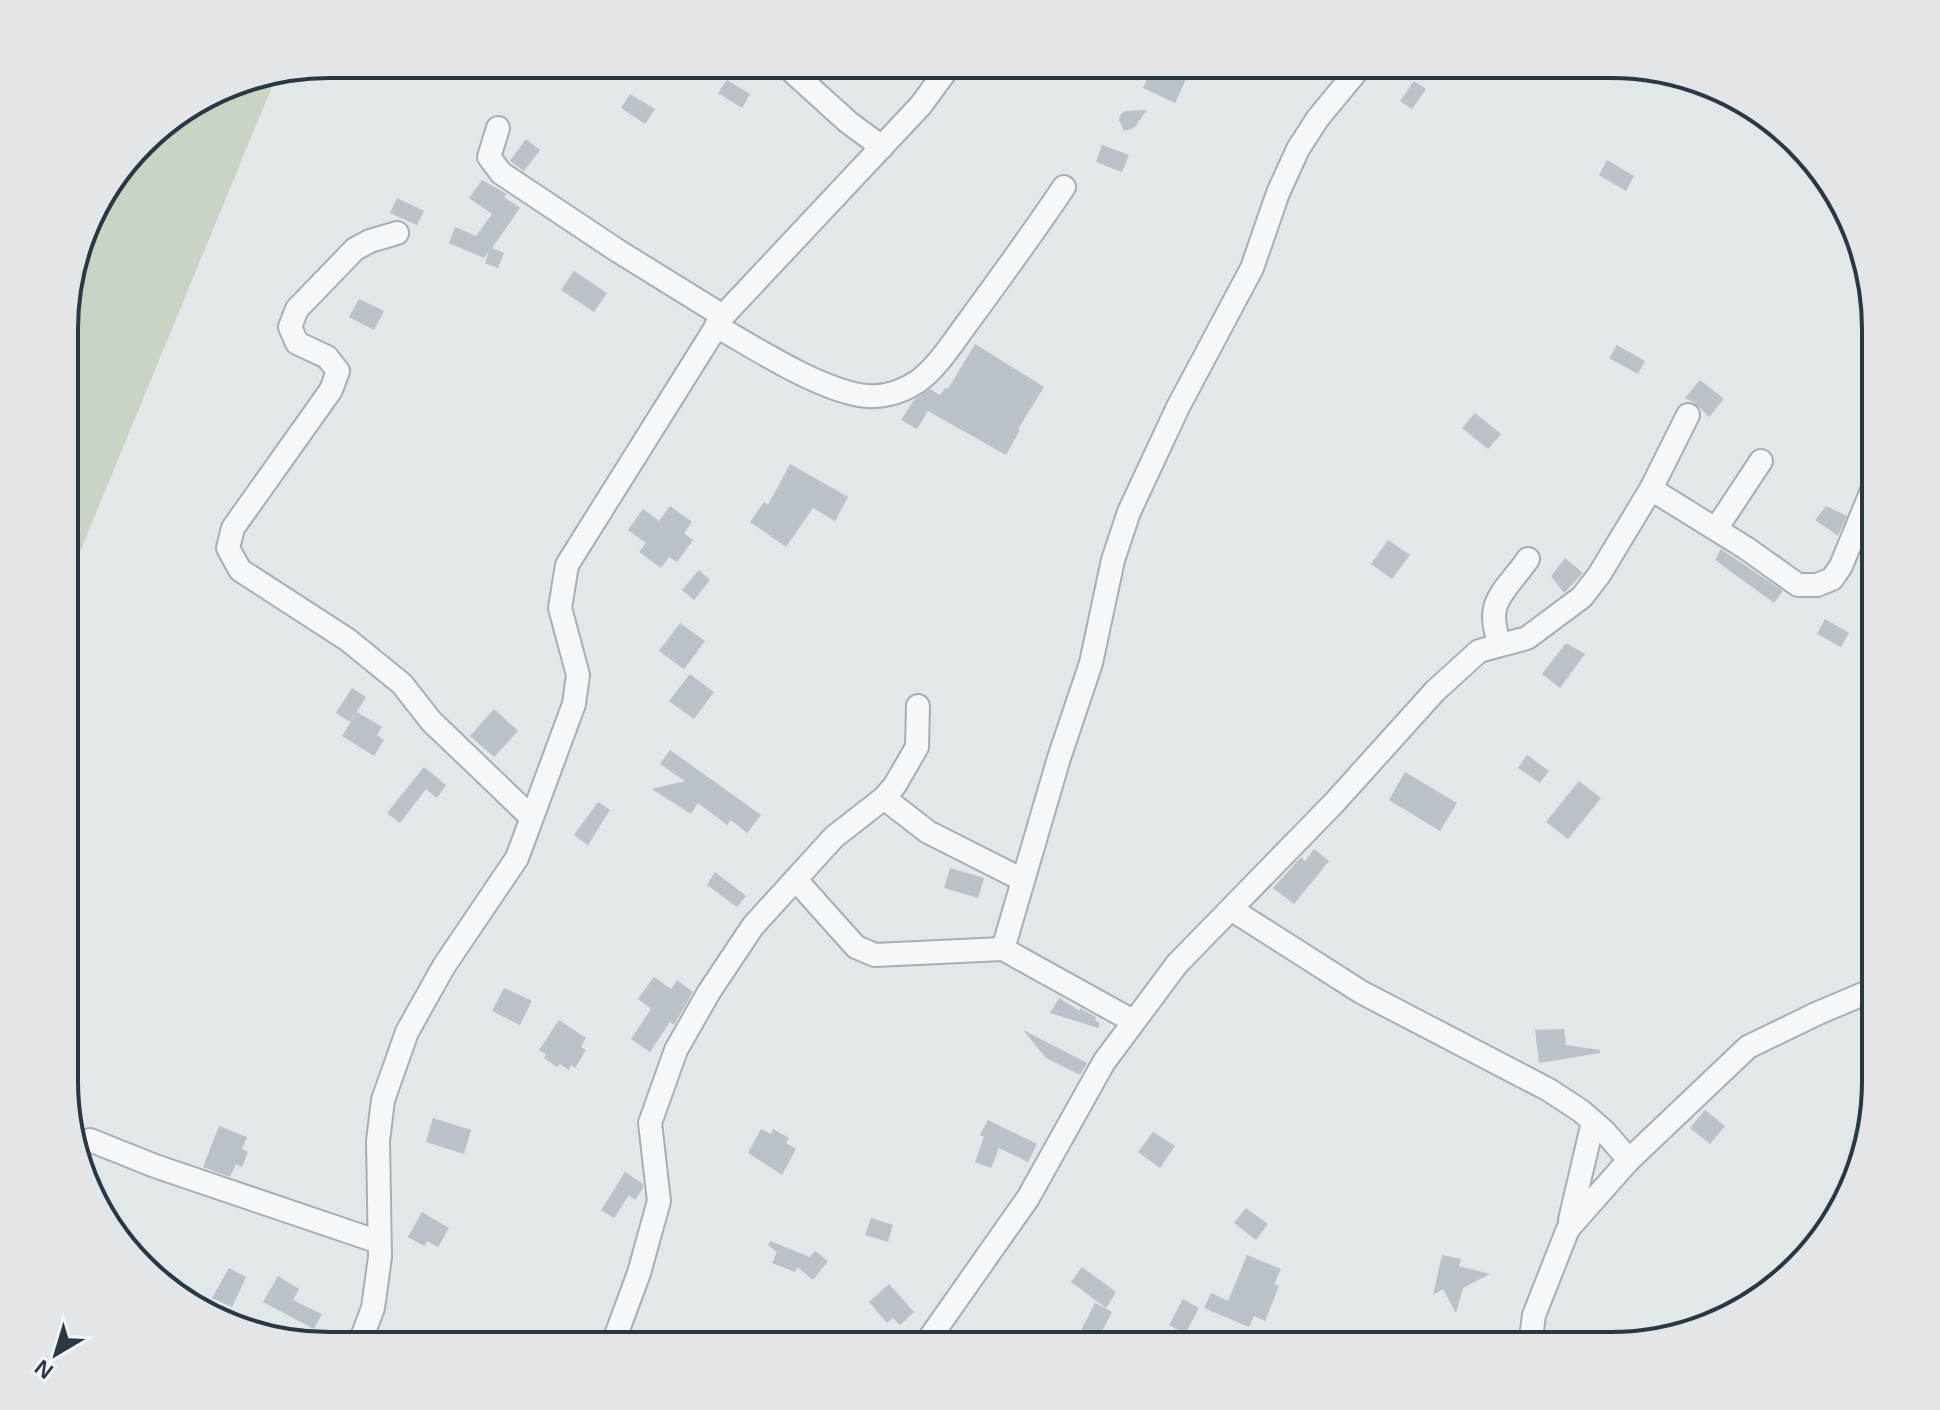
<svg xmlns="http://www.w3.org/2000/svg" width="1940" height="1410" viewBox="0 0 1940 1410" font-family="Helvetica,sans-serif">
	<rect width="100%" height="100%" fill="#e2e7ea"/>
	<!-- green -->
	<polygon fill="#cad4c4" points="278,72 79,554 66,640 66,294 99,197 155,129 243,78"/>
	<!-- building -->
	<g fill="#bac1c7">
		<polygon points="1163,66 1187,77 1175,103 1143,88 1151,71 1159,74"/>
		<polygon points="727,80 750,94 742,108 718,93"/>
		<polygon points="1414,81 1426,89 1412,109 1400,101"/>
		<polygon points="630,94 655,109 645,124 621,108"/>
		<polygon points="1147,110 1134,128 1124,131 1119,120 1120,115 1125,111"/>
		<polygon points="526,139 540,150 524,171 510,161"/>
		<polygon points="1102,145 1129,155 1122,172 1096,162"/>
		<polygon points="1607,160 1634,176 1626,191 1599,175"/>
		<polygon points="482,180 507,194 504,197 520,208 492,248 504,253 498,268 485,263 489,251 484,258 449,243 455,227 476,236 492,214 469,198"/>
		<polygon points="397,198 424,211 417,225 390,213"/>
		<polygon points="574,271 607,293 594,312 561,290"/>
		<polygon points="359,299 384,311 374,330 349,317"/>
		<polygon points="975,344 1044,387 1018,429 1020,430 1006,455 928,411 917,429 901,420 914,400 930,389 940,395 945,388 948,389"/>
		<polygon points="1617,345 1645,361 1638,374 1609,358"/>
		<polygon points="1700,380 1724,399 1709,417 1695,403 1685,398"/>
		<polygon points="1475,413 1501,434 1488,449 1462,428"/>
		<polygon points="790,464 848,497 835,521 813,508 786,547 750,522 764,502 768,505"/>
		<polygon points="670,506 692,522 684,533 693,540 677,562 669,557 661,568 639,552 646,543 628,530 643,509 659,521"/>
		<polygon points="1826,506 1847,516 1838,536 1815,520"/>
		<polygon points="1388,540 1410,555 1392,579 1371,564"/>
		<polygon points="1721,549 1783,591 1774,603 1715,560"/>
		<polygon points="1565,558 1583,573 1564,593 1551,576"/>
		<polygon points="699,570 710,580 694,600 682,590"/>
		<polygon points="1825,619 1849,633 1841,647 1817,634"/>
		<polygon points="680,623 705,641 684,669 659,651"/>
		<polygon points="1566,643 1585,654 1560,688 1542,674"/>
		<polygon points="690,674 714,692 694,719 669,701"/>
		<polygon points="352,688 366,697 350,722 336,713"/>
		<polygon points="494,709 518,731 494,757 470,736"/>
		<polygon points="357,712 382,727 377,735 384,740 374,756 342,736"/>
		<polygon points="670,750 761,815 747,833 731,820 727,825 698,803 691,814 652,789 685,781 660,764"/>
		<polygon points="1527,755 1549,771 1540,783 1518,768"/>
		<polygon points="424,767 446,785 437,798 426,789 400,823 387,813"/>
		<polygon points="1405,772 1457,803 1440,831 1389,800"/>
		<polygon points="1579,781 1601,798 1568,839 1546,822"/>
		<polygon points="598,802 610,810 588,845 574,835"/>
		<polygon points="1314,849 1329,861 1294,904 1273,888 1301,857 1305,861"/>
		<polygon points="950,868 984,878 978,898 944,888"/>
		<polygon points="715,872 746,896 737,907 707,885"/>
		<polygon points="654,977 671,989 677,980 693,992 674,1025 670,1022 650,1052 631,1039 651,1009 638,999"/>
		<polygon points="504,988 532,1001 520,1025 492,1011"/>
		<polygon points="1059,998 1080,1011 1080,1008 1096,1017 1095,1020 1100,1024 1098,1028 1050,1013"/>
		<polygon points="559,1020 586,1038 581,1047 586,1050 575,1068 571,1065 569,1070 560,1064 557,1067 544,1058 546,1054 539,1050"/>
		<polygon points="1564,1029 1566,1045 1600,1050 1600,1053 1539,1063 1535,1030"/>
		<polygon points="1023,1030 1087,1063 1080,1075 1046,1058"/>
		<polygon points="1705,1110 1725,1126 1710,1144 1690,1128"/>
		<polygon points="433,1118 471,1130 464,1154 426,1142"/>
		<polygon points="988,1120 1037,1144 1028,1162 999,1148 991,1168 975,1162 984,1137 980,1135"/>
		<polygon points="219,1126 247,1137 242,1149 248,1152 242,1167 236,1164 230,1177 203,1167"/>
		<polygon points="761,1129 771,1134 773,1129 789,1138 786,1143 796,1149 782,1175 748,1153"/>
		<polygon points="1153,1132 1175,1146 1160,1168 1138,1152"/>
		<polygon points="625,1172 643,1184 643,1188 635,1200 629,1195 614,1218 601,1210"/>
		<polygon points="1246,1208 1268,1224 1256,1240 1234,1223"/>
		<polygon points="422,1212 449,1228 438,1247 427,1241 424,1246 408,1237"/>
		<polygon points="871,1218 893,1225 888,1242 865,1235"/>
		<polygon points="770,1241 810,1257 815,1251 828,1261 813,1280 797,1267 795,1272 772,1263 777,1252 768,1245"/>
		<polygon points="1247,1255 1281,1269 1274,1284 1279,1286 1265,1321 1254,1316 1249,1327 1204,1308 1211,1293 1228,1301"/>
		<polygon points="1442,1255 1461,1259 1459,1266 1490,1274 1463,1288 1456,1313 1443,1289 1433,1295"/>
		<polygon points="1082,1267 1116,1292 1106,1308 1071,1282"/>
		<polygon points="229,1268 246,1277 232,1307 212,1298"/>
		<polygon points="278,1276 299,1289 293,1300 322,1314 314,1329 263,1302"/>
		<polygon points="889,1284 914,1312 900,1325 893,1318 887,1323 869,1302"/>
		<polygon points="1183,1299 1199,1308 1185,1334 1169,1325"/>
		<polygon points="1095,1303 1112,1312 1094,1346 1073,1346"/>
	</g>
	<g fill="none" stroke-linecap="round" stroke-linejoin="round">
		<defs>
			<g id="street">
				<polyline points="784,64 848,122 882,147"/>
				<polyline points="498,128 489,157 501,173 618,251 723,316"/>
				<polyline points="397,233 370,241 355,249 297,309 290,327 297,343 327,357 338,371 331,390 233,528 228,548 240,570 348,640 402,684 431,721 531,817"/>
				<path d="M 716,326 C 757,349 813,386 859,395 C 879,399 900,393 917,382 C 938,367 953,342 968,322 C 1001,277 1033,233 1064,187"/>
				<polyline points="1651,489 1688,415"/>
				<polyline points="1716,529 1761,461"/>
				<path d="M 1500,643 C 1483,602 1505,592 1528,559"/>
				<polyline points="884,798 928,832 1023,880"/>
				<polyline points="796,880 856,947 875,955 1003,949 1133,1021"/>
				<polyline points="1231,909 1361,992 1549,1090 1581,1111 1604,1131 1629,1160"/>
				<polyline points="1003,949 1059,758 1091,663 1113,560 1129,512 1178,407 1252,268 1278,193 1298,149 1318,118 1356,72 1339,64"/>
				<polyline points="90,1140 155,1166 379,1242"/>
				<polyline points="1570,1220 1593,1122"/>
				<polyline points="359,1345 373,1308 380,1257 378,1141 383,1100 407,1032 444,966 517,858 574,704 578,675 560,608 567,565 723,316 921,105 951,64"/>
				<polyline points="612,1346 639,1273 659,1201 650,1123 676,1050 709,992 753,926 834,837 884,798 895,785 917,747 918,706"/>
				<polyline points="924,1346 1028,1198 1104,1062 1177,964 1334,803 1435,691 1479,651 1527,638 1582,597 1599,575 1651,489 1746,548 1798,585 1817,585 1832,579 1841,566 1875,483"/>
				<polyline points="1530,1346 1534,1315 1568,1229 1629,1160 1748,1047 1816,1014 1875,989"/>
			</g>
		</defs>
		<!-- street casing -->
		<use href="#street" stroke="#a7afb4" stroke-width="26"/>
		<!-- street -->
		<use href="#street" stroke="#f5f7f9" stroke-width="22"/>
	</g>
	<!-- crop -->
	<path d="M0 0H1940V1410H0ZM329 78H1611A251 251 0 0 1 1862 329V1081A251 251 0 0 1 1611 1332H329A251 251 0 0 1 78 1081V329A251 251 0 0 1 329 78Z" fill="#e2e6e9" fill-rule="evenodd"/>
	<path fill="none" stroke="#2b3742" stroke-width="4" d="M329 78H1611A251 251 0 0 1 1862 329V1081A251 251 0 0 1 1611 1332H329A251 251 0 0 1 78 1081V329A251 251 0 0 1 329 78Z"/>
	<!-- north arrow -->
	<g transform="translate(56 1354) rotate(218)" stroke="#f2f5f8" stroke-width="6" paint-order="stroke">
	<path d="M0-6L14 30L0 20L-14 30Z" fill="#2b3742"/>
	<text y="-12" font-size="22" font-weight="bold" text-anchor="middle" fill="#2b3742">N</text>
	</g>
</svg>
